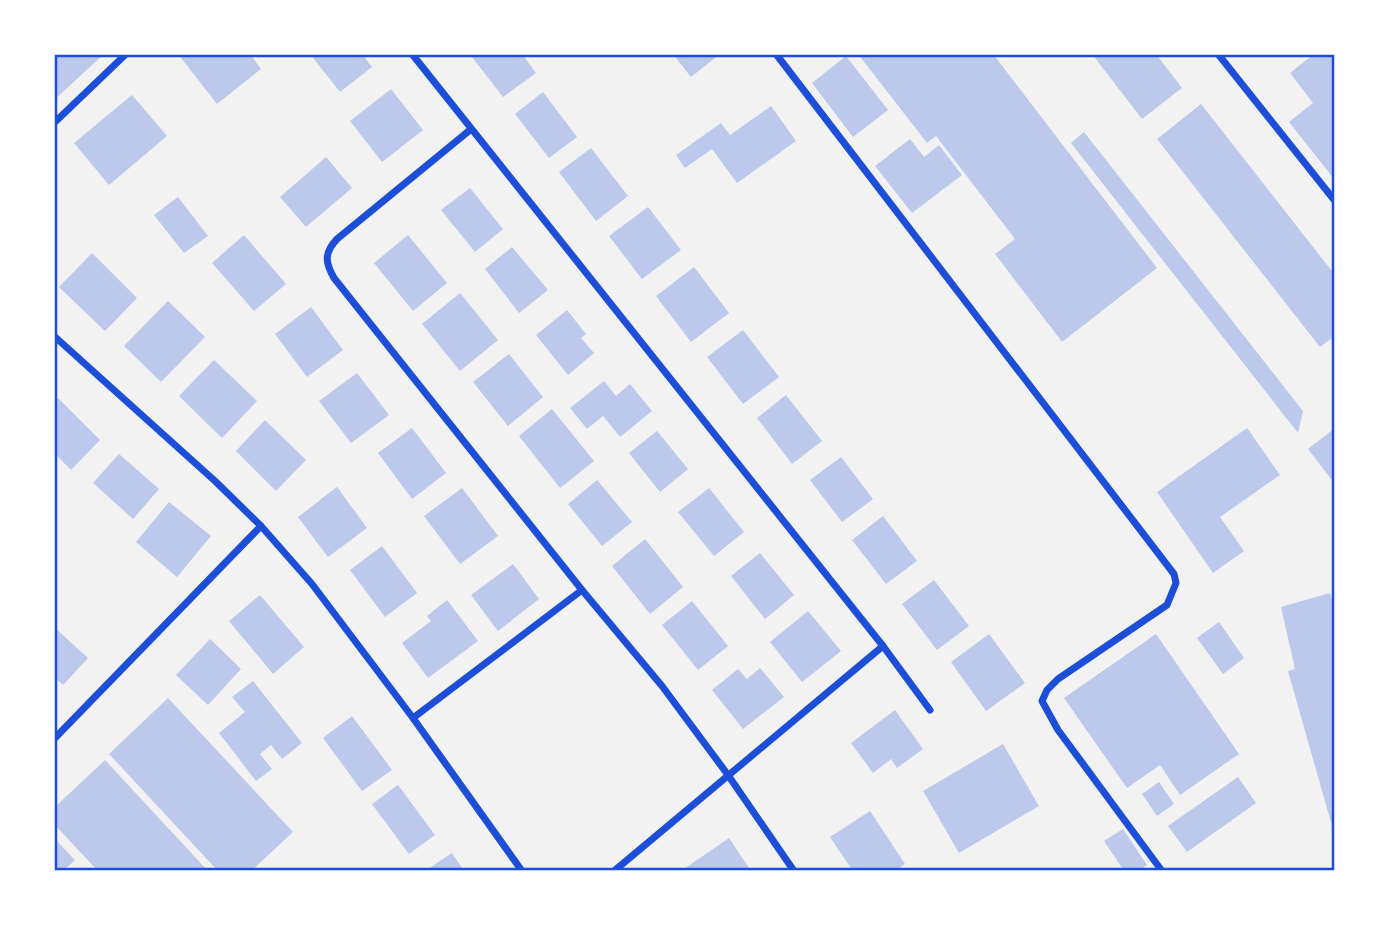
<svg xmlns="http://www.w3.org/2000/svg" width="1389" height="925" viewBox="0 0 1389 925" font-family="'PT Sans Narrow',sans-serif">
	<rect width="100%" height="100%" fill="#f2f2f2"/>
	<!-- building -->
	<g fill="#bdc9ec">
		<polygon points="54,54 104,54 54,100 54,59 56,57"/>
		<polygon points="178,54 250,54 261,69 217,104"/>
		<polygon points="310,54 362,54 372,67 340,92"/>
		<polygon points="477,54 522,54 536,73 503,97 472,57"/>
		<polygon points="673,54 720,54 691,77"/>
		<polygon points="858,54 993,54 1157,268 1062,342 995,254 1015,239 936,136 927,143"/>
		<polygon points="1092,54 1156,54 1182,88 1142,119"/>
		<polygon points="1314,54 1335,54 1335,180 1289,122 1313,103 1290,73"/>
		<polygon points="846,56 888,110 853,137 812,83"/>
		<polygon points="391,89 423,130 382,162 350,121"/>
		<polygon points="543,92 577,137 549,158 515,114"/>
		<polygon points="132,95 167,136 109,185 74,143"/>
		<polygon points="1201,104 1335,275 1335,336 1320,347 1157,139"/>
		<polygon points="771,106 796,141 737,183 712,149 685,168 676,155 721,123 730,135"/>
		<polygon points="1084,132 1303,411 1298,433 1071,143"/>
		<polygon points="910,139 924,157 939,145 962,175 912,213 875,166"/>
		<polygon points="591,148 628,196 596,221 559,172"/>
		<polygon points="326,157 352,188 306,227 280,197"/>
		<polygon points="470,188 503,229 475,252 441,210"/>
		<polygon points="178,197 208,236 184,253 154,215"/>
		<polygon points="648,207 681,250 642,279 609,236"/>
		<polygon points="244,235 286,284 254,311 212,263"/>
		<polygon points="408,235 447,283 413,311 374,263"/>
		<polygon points="512,247 548,290 519,313 485,269"/>
		<polygon points="92,253 137,298 105,331 59,287"/>
		<polygon points="694,267 729,313 691,342 656,296"/>
		<polygon points="460,293 498,340 460,371 422,324"/>
		<polygon points="168,301 205,337 161,382 124,346"/>
		<polygon points="311,307 343,350 307,377 275,334"/>
		<polygon points="567,310 586,334 581,338 594,353 568,375 536,335"/>
		<polygon points="743,330 779,377 743,404 707,357"/>
		<polygon points="509,354 543,397 508,426 473,382"/>
		<polygon points="214,360 257,401 222,438 179,396"/>
		<polygon points="357,373 389,415 351,443 319,401"/>
		<polygon points="604,381 616,396 630,384 652,411 620,437 603,416 587,429 570,408"/>
		<polygon points="786,395 822,441 792,464 757,418"/>
		<polygon points="58,398 100,440 71,470 54,453 54,403"/>
		<polygon points="552,409 594,461 560,488 519,436"/>
		<polygon points="265,420 306,460 276,491 236,451"/>
		<polygon points="412,428 446,473 412,499 378,453"/>
		<polygon points="1247,428 1280,475 1220,517 1244,551 1213,573 1157,492"/>
		<polygon points="1335,428 1335,484 1308,449"/>
		<polygon points="657,431 688,469 660,492 629,453"/>
		<polygon points="119,454 159,489 133,519 93,483"/>
		<polygon points="841,457 873,499 842,522 810,480"/>
		<polygon points="597,480 632,522 602,546 568,504"/>
		<polygon points="337,487 367,528 328,557 298,517"/>
		<polygon points="462,488 498,536 460,564 424,516"/>
		<polygon points="709,488 744,532 714,556 678,512"/>
		<polygon points="169,502 211,536 177,577 136,542"/>
		<polygon points="883,516 917,561 886,584 852,540"/>
		<polygon points="645,539 683,587 650,614 612,566"/>
		<polygon points="382,546 417,593 385,617 350,570"/>
		<polygon points="760,553 794,595 765,619 731,576"/>
		<polygon points="513,564 539,599 498,631 471,595"/>
		<polygon points="934,580 969,626 937,650 902,604"/>
		<polygon points="1330,593 1335,610 1334,833 1288,671 1295,669 1281,607"/>
		<polygon points="260,595 304,647 273,674 229,621"/>
		<polygon points="447,600 478,641 428,678 402,643 431,621 427,616"/>
		<polygon points="692,601 728,646 698,670 662,625"/>
		<polygon points="808,611 841,651 802,682 770,642"/>
		<polygon points="1219,622 1244,658 1223,674 1197,638"/>
		<polygon points="54,627 88,658 63,685 54,677"/>
		<polygon points="989,634 1025,683 986,711 951,662"/>
		<polygon points="1156,634 1239,754 1180,795 1160,765 1127,788 1064,698"/>
		<polygon points="210,639 241,669 208,705 176,675"/>
		<polygon points="760,668 784,697 743,729 712,690 738,669 747,679"/>
		<polygon points="253,681 302,743 282,759 271,745 260,754 272,769 256,781 219,733 245,712 232,697"/>
		<polygon points="168,698 293,832 251,871 218,871 109,754"/>
		<polygon points="895,710 923,749 897,768 891,759 873,773 851,743"/>
		<polygon points="352,716 392,770 362,791 323,738"/>
		<polygon points="1003,744 1039,806 959,853 923,791"/>
		<polygon points="105,760 182,843 208,871 98,871 54,824 54,808"/>
		<polygon points="1238,777 1256,803 1187,852 1168,826"/>
		<polygon points="1159,782 1174,804 1157,816 1142,794"/>
		<polygon points="398,785 435,835 409,854 372,804"/>
		<polygon points="870,811 905,864 895,871 853,871 830,837"/>
		<polygon points="1123,829 1147,865 1138,871 1124,871 1104,841"/>
		<polygon points="54,838 75,860 63,871 54,871"/>
		<polygon points="729,838 751,871 681,871"/>
		<polygon points="452,853 464,871 425,871"/>
	</g>
	<g fill="none" stroke-linecap="round" stroke-linejoin="round">
		<!-- minor -->
		<g stroke="#1d4ed8" stroke-width="7">
			<polyline points="412,54 883,646 930,710"/>
			<polyline points="776,54 1174,574 1176,583 1167,605 1058,679 1047,690 1042,701 1058,730 1162,871"/>
			<polyline points="1218,54 1335,201"/>
			<polyline points="54,123 126,54"/>
			<path d="M 470,130 L 337,239 C 324,253 325,262 334,278 L 582,590 L 662,686 L 728,775 L 794,871"/>
			<polyline points="54,336 215,481 261,526 312,584 413,718 522,871"/>
			<polyline points="413,718 582,590"/>
			<polyline points="54,739 261,526"/>
			<polyline points="614,871 883,646"/>
		</g>
	</g>
	<!-- border -->
	<rect width="1389" height="925" fill="none" stroke="#ffffff" stroke-width="112"/>
	<rect x="56" y="56" width="1277" height="813" fill="none" stroke="#1d4ed8" stroke-width="2.5"/>
</svg>
